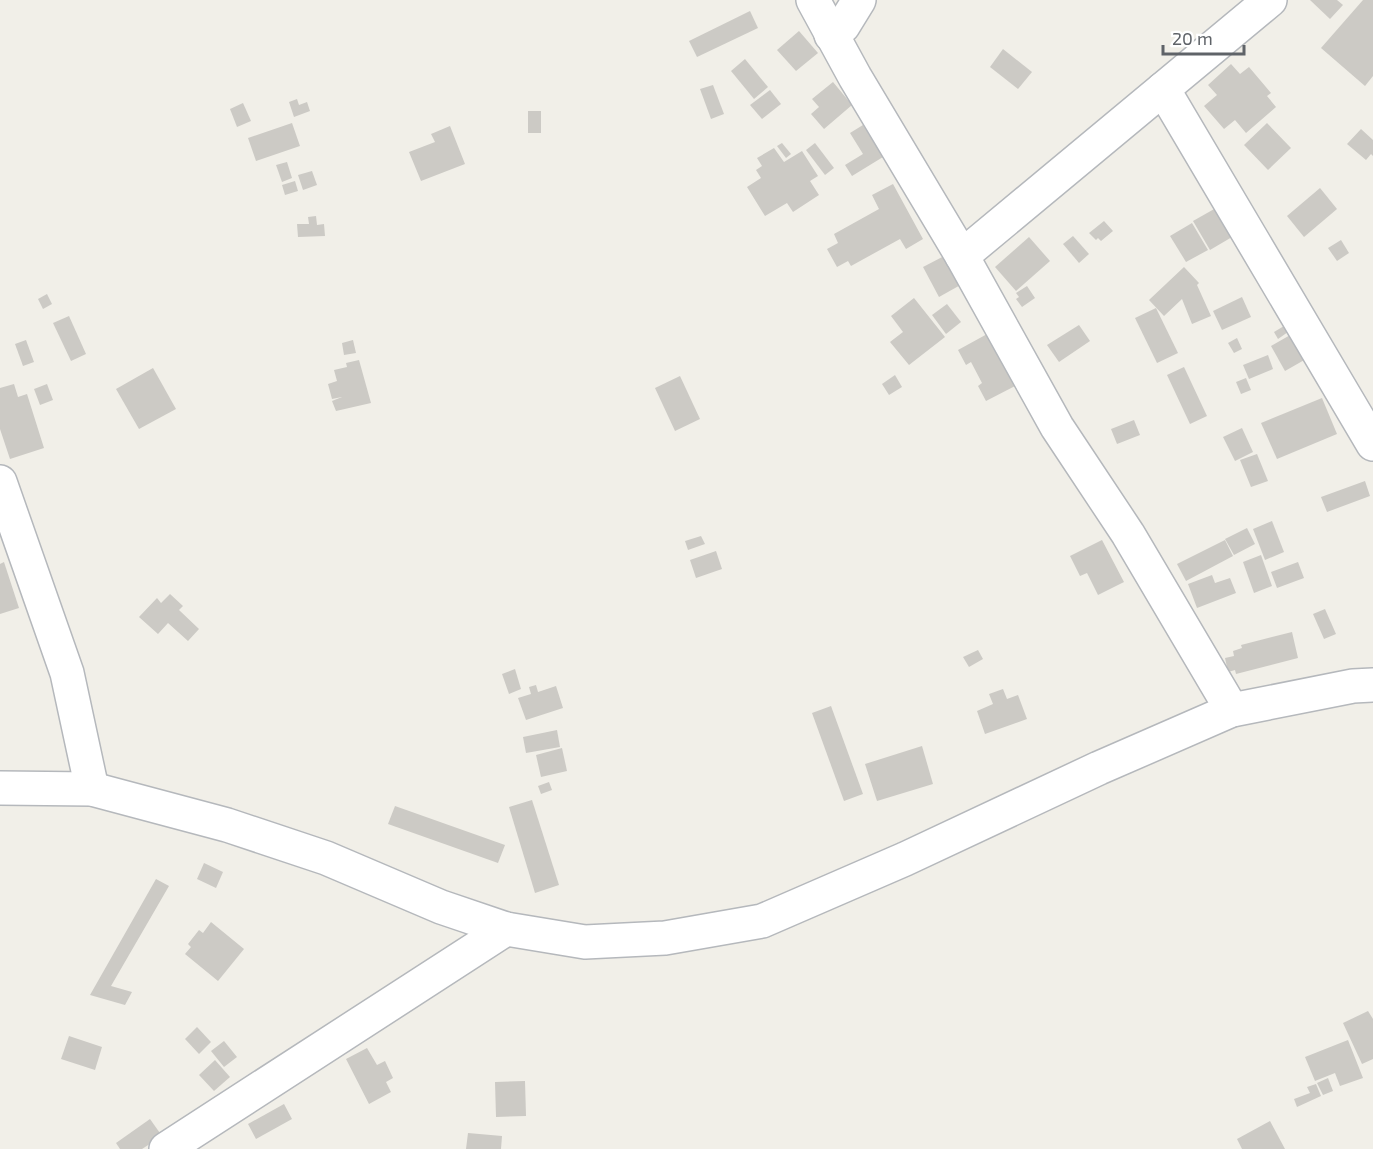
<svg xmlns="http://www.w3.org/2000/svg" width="1373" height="1149" viewBox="0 0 1373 1149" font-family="'Exo 2',sans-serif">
	<rect width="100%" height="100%" fill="#f1efe8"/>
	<!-- building -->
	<g fill="#cccac5">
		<polygon points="1310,0 1337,0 1343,5 1330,19"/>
		<polygon points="1363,0 1373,0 1373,76 1365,86 1321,48"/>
		<polygon points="750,11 758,28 697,57 689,41"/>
		<polygon points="799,31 818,53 796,71 777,50"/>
		<polygon points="1003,49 1032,72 1018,89 990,67"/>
		<polygon points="745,59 768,87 754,99 731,71"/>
		<polygon points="1231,64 1240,74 1249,67 1271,93 1267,96 1276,107 1246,133 1235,120 1224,129 1204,106 1217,95 1208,85"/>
		<polygon points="833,82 852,105 824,129 811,114 819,107 812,99"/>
		<polygon points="713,85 724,114 711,119 700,89"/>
		<polygon points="770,90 781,104 762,119 750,105"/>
		<polygon points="297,99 299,105 307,102 310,111 294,117 289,102"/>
		<polygon points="243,103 251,121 237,127 230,109"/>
		<rect x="528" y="111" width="13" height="22"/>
		<polygon points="292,123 300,146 256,161 248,138"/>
		<polygon points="1267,123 1291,148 1268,170 1244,145"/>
		<polygon points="863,125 883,157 852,176 845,165 863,154 850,133"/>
		<polygon points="450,126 465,164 421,181 409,152 435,142 431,134"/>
		<polygon points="1361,129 1373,140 1373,156 1371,154 1366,160 1347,144"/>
		<polygon points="782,143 791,154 786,158 777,146"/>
		<polygon points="815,143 834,168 825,175 806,150"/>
		<polygon points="774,148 784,162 802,151 818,176 810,181 819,195 793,212 787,203 765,216 747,187 761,178 756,170 762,166 757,158"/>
		<polygon points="287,162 292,178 282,182 276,165"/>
		<polygon points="312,171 317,185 303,190 298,175"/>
		<polygon points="295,181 298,191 285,195 282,185"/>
		<polygon points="893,184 923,239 906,249 900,239 851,266 848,261 837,267 827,249 838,243 834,234 879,209 872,195"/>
		<polygon points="1320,188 1337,209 1304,237 1287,216"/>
		<polygon points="1216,208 1232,237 1210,250 1193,221"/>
		<polygon points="316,216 317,225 324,224 325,236 298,237 297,224 309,224 308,217"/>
		<polygon points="1104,221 1113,231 1101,241 1098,238 1096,240 1089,233"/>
		<polygon points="1192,223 1208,250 1186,262 1170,236"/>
		<polygon points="1073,236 1089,254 1079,263 1063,244"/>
		<polygon points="1029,237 1050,261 1016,291 995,267"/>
		<polygon points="1341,240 1349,253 1337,261 1328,248"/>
		<polygon points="948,254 964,283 939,297 923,267"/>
		<polygon points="1184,267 1199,283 1197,285 1211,316 1192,324 1182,299 1164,316 1149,300"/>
		<polygon points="1027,286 1035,298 1022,307 1016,299 1019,297 1016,293"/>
		<polygon points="47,294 52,304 43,309 38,299"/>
		<polygon points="1242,297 1251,317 1222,330 1213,311"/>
		<polygon points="914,298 945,337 909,365 890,342 903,332 891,316"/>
		<polygon points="947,304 961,322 946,334 932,315"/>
		<polygon points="1156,308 1178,353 1157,363 1135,318"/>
		<polygon points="69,316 86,354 71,361 53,323"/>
		<polygon points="1079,325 1090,341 1059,362 1047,345"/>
		<polygon points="1284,326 1288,332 1278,339 1274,332"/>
		<polygon points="989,333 1017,385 986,401 978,386 982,383 971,362 966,365 958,350"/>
		<polygon points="1292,334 1306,359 1285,371 1271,346"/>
		<polygon points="1237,338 1242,349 1234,353 1228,343"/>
		<polygon points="26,340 34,362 23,366 15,344"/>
		<polygon points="353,340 356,353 344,355 342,343"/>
		<polygon points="1268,355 1273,369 1249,379 1243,365"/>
		<polygon points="359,360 371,403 336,411 332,401 342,397 332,399 328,384 337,381 334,370 347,367 346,363"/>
		<polygon points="1184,367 1207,416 1190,424 1167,375"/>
		<polygon points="153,368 176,409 139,429 116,389"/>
		<polygon points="895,375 902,387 889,395 882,384"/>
		<polygon points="680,376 700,419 675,431 655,388"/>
		<polygon points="1246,378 1251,390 1241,394 1236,382"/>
		<polygon points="14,384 18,397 27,394 44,448 10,459 0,429 0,388"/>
		<polygon points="47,384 53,400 40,405 34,389"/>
		<polygon points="1322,398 1337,434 1277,459 1261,423"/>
		<polygon points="1134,420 1140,435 1117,444 1111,429"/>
		<polygon points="1242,428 1253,452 1235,461 1223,437"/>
		<polygon points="1257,454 1268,481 1251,487 1240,460"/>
		<polygon points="1365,481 1370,496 1327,512 1321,497"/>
		<polygon points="1272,521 1284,552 1265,560 1253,529"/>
		<polygon points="1247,528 1255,544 1234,555 1225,539"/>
		<polygon points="701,536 705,544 688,550 685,541"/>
		<polygon points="1102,540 1124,582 1098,595 1087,573 1080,576 1070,556"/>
		<polygon points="1225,540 1233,556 1186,581 1177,564"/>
		<polygon points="716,551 722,569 696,578 690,560"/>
		<polygon points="1261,555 1272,586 1254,593 1243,562"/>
		<polygon points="4,562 19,608 0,614 0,564"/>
		<polygon points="1298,562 1304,578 1277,588 1271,572"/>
		<polygon points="1212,575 1215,583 1230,578 1236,593 1197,608 1188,584"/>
		<polygon points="170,594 183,606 179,610 199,629 188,641 168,623 158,634 139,617 157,598 161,603"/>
		<polygon points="1325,609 1336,634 1324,639 1313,614"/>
		<polygon points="1292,632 1298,658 1236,674 1235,670 1228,672 1225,658 1234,656 1233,651 1242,648 1241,645"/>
		<polygon points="978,650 983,659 969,667 963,657"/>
		<polygon points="515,669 521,689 509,694 502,674"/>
		<polygon points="536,685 538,692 556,686 563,708 526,720 518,698 531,694 529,687"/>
		<polygon points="1003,689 1007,699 1018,695 1027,719 985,734 977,711 993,704 989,694"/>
		<polygon points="831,706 863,794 844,801 812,713"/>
		<polygon points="557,730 560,747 526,753 523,737"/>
		<polygon points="922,746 933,784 877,801 865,764"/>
		<polygon points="562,748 567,771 541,777 536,755"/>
		<polygon points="549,782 552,790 541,794 538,786"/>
		<polygon points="532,800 559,885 535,893 509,807"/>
		<polygon points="395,806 505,845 498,863 388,824"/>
		<polygon points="204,863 223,872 216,888 197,879"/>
		<polygon points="156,879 169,886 111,986 132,992 125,1005 90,995"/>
		<polygon points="211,922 244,949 218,981 185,954 191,947 188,944 199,930 203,933"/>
		<polygon points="1368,1011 1373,1019 1373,1059 1362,1064 1343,1023"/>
		<polygon points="197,1027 211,1042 199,1054 185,1039"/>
		<polygon points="69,1036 102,1047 95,1070 61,1059"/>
		<polygon points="1348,1040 1363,1078 1340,1086 1335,1073 1315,1081 1305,1057"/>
		<polygon points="224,1041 237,1057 224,1067 211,1051"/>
		<polygon points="367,1048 377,1065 385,1061 393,1078 386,1082 391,1092 369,1104 346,1059"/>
		<polygon points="215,1060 230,1077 214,1091 199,1075"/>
		<polygon points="1328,1078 1333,1091 1323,1095 1317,1083"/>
		<polygon points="525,1081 526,1116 496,1117 495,1082"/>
		<polygon points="1316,1084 1321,1096 1297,1107 1294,1099 1310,1093 1307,1087"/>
		<polygon points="284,1104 292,1119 256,1139 248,1124"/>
		<polygon points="150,1119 162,1136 142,1149 120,1149 116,1143"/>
		<polygon points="1270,1121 1285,1149 1242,1149 1237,1139"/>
		<polygon points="468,1133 502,1136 501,1149 466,1149"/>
	</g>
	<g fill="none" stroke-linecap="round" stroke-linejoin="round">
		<defs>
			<g id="minor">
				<polyline points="813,0 855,77 962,256 1057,427 1128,534 1232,710"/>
				<polyline points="831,35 843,26 859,0"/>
				<polyline points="1163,89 1373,444"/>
				<polyline points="962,256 1270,0"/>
				<polyline points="0,482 67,673 92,789"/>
				<polyline points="0,788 92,789 227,825 326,858 441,907 506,929 585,942 665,938 762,921 905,859 1099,768 1232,710 1353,686 1373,685"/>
				<polyline points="166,1149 506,929"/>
			</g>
		</defs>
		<!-- minor casing -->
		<use href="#minor" stroke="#b5b8bc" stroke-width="36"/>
		<!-- minor -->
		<use href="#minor" stroke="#fff" stroke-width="33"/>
	</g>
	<!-- scale -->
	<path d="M1163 45v9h81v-9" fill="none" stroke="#5f6368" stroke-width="3"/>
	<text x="1172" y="45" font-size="18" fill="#5f6368" stroke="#ffffff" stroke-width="4.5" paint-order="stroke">20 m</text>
</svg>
